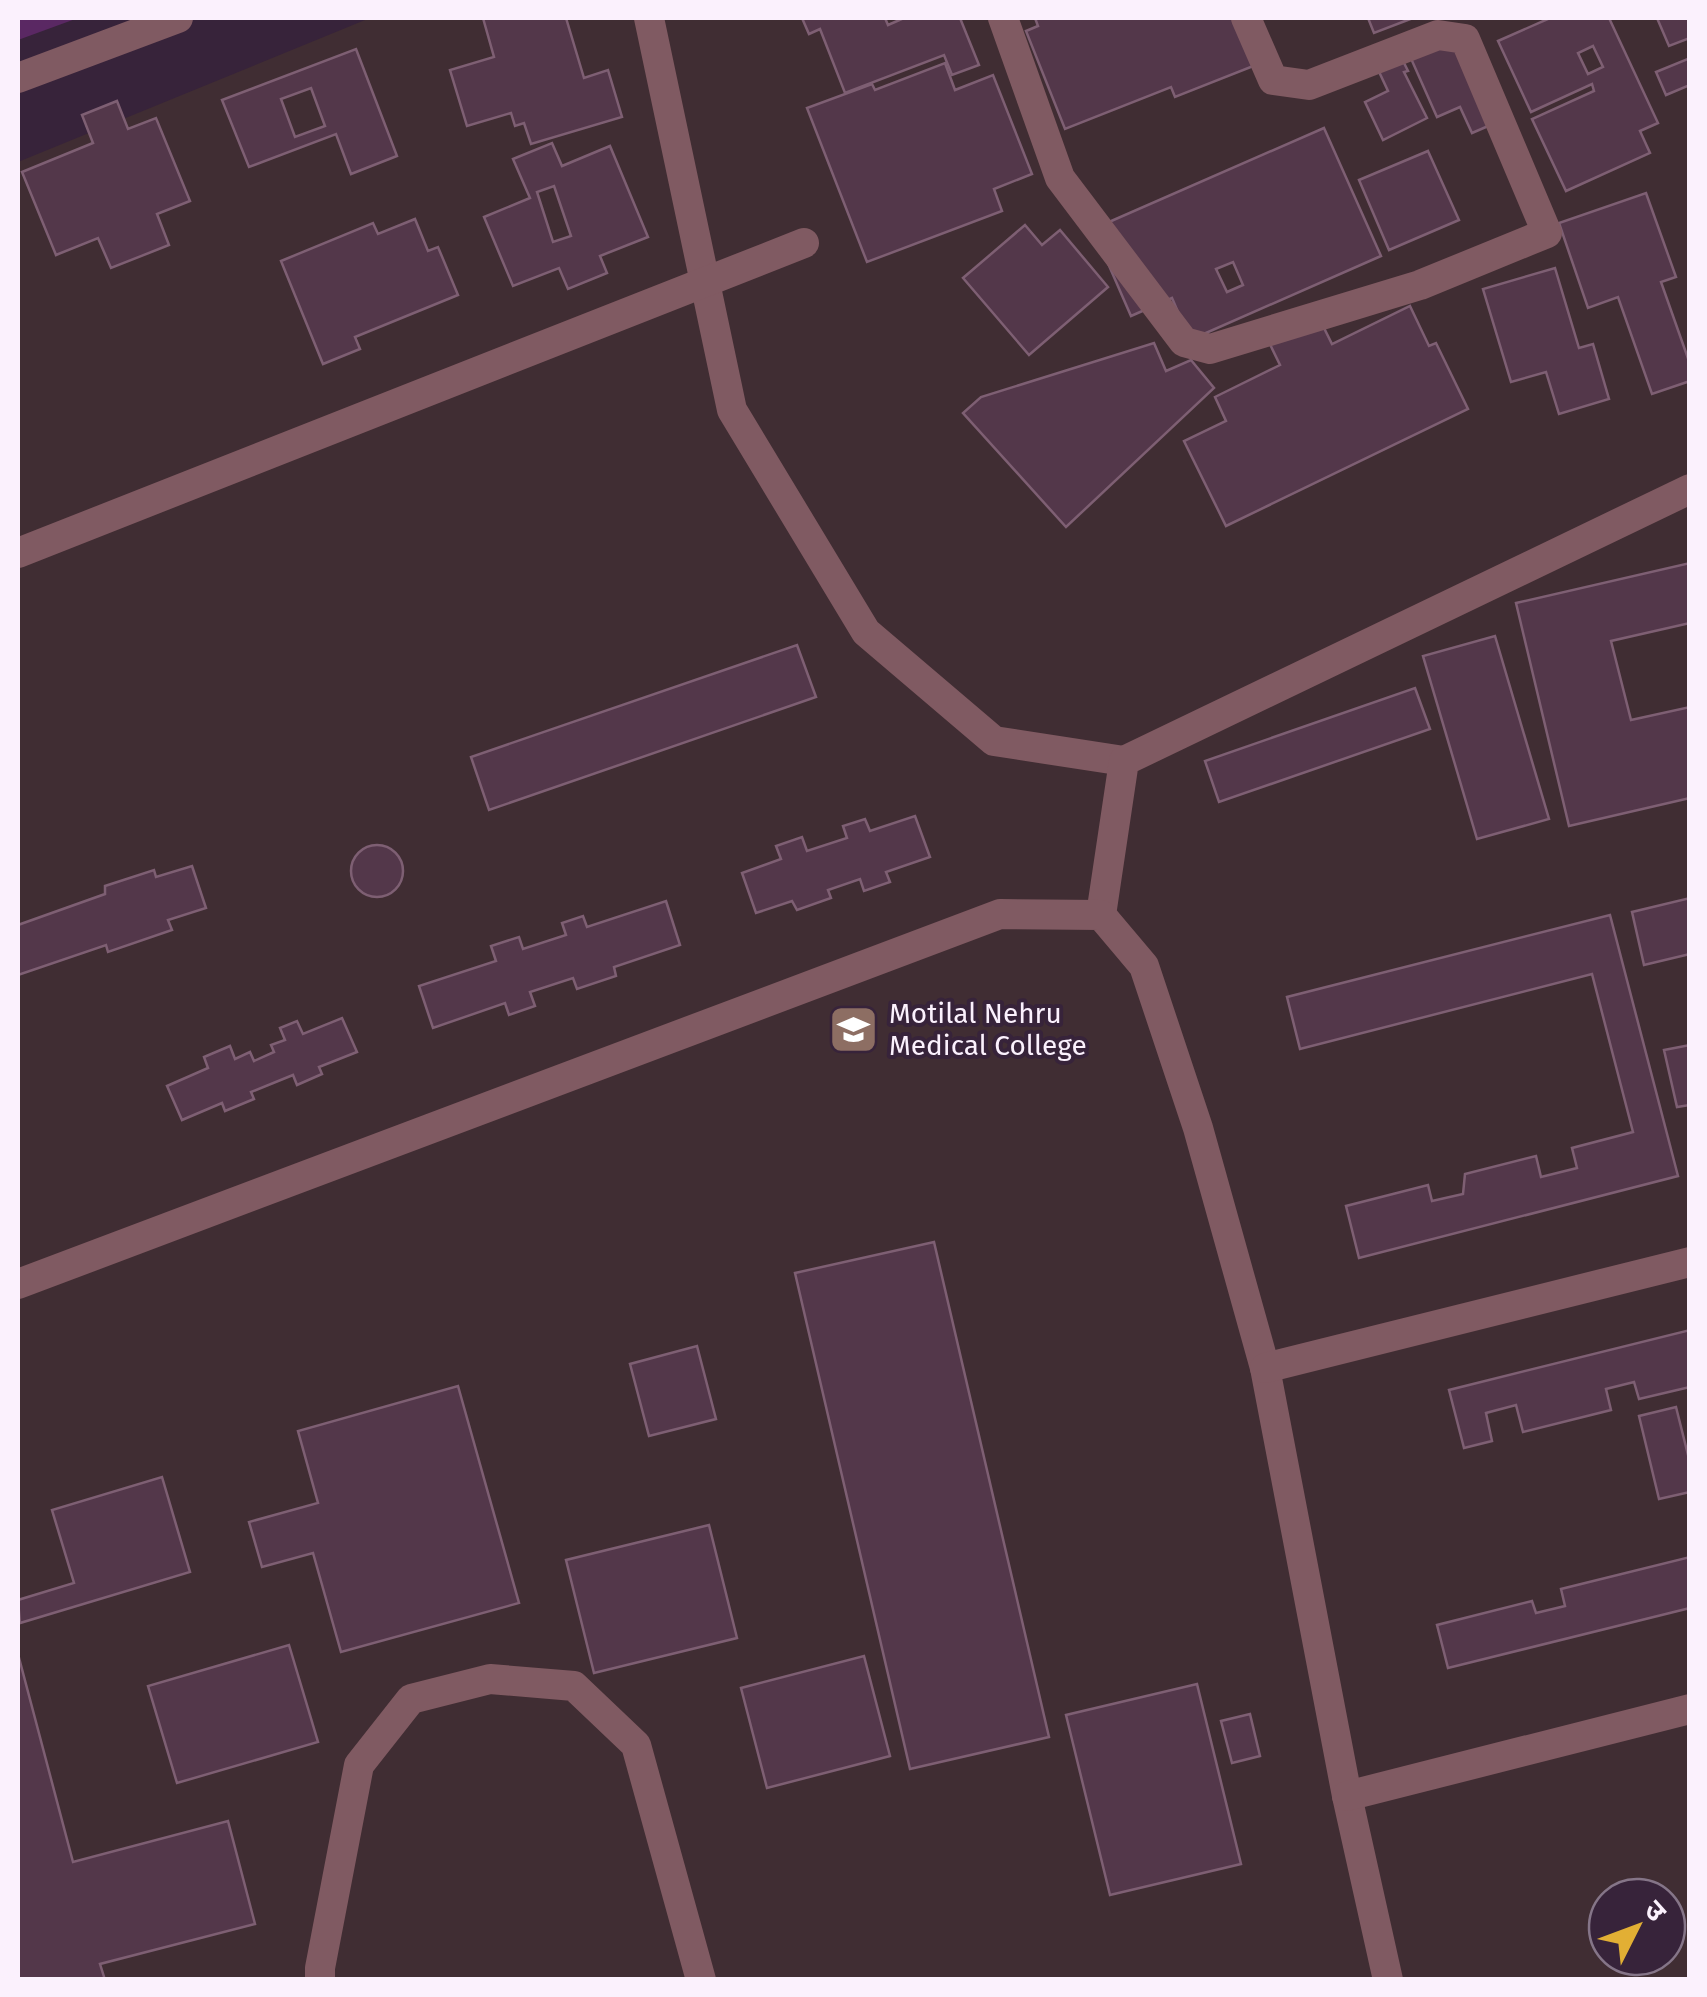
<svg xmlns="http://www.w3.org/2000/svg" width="1707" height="1997" viewBox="0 0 1707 1997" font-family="'Fira Sans','Noto Sans Devanagari',sans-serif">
	<rect width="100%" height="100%" fill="#37233a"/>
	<!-- education -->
	<path fill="#402d33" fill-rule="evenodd" d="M 370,18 L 1689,18 L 1689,1979 L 18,1980 L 18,162 ZM 1607,1897 L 1667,1897 L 1667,1957 L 1607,1957 Z"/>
	<!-- green -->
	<polygon fill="#5a2863" points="18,18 78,18 18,40"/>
	<!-- building -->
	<g fill="#53374a" stroke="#7e5f73" stroke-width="2.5" fill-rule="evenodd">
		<polygon points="483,18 566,18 584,78 608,70 622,117 531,144 524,123 515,126 511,113 467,126 450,70 494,57"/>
		<polygon points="802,18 885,18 888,25 904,18 960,18 979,65 952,75 944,55 845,93 820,29 809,34"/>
		<polygon points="1035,18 1248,18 1266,61 1175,97 1171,87 1065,129 1026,31 1038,26"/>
		<polygon points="1368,18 1413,18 1374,33"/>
		<path d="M 1550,18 L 1609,18 L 1658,123 L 1640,131 L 1650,153 L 1566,191 L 1532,119 L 1594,91 L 1592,84 L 1531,112 L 1498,41 ZM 1593,46 L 1603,67 L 1588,74 L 1578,53 Z"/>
		<polygon points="1657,18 1690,18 1690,38 1669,46"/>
		<polygon points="1446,27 1507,118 1472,133 1460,107 1437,117 1405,45"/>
		<path d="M 356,49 L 397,156 L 351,174 L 336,134 L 249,167 L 222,100 ZM 311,88 L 325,126 L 295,137 L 281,99 Z"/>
		<polygon points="1397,49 1408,71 1404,72 1427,118 1383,140 1365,102 1388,91 1374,61"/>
		<polygon points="1690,58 1690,85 1666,95 1656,72"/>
		<polygon points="945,63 955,90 993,75 1032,174 994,189 1002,211 867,262 807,108 872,84 875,90"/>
		<polygon points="117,101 128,129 156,118 190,201 157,214 169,245 111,268 98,238 56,255 22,172 93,143 82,115"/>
		<path d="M 1324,128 L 1381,256 L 1190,340 L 1172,298 L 1131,316 L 1093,229 ZM 1233,262 L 1243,285 L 1227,292 L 1216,269 Z"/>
		<path d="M 552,143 L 562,166 L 610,146 L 648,237 L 600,256 L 607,273 L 568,289 L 559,268 L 513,286 L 484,217 L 530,198 L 513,159 ZM 554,186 L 571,236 L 553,242 L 537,192 Z"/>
		<polygon points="1428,151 1459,220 1389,250 1359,180"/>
		<polygon points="1646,193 1676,277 1661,282 1690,364 1690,381 1652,394 1618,297 1588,308 1559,223"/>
		<polygon points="415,219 428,251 438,247 458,295 355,337 360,349 323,364 281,261 373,223 378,234"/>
		<polygon points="1025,225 1042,245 1060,230 1108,287 1029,355 963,278"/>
		<polygon points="1555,268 1579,348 1593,344 1609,399 1559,414 1546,372 1511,382 1483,289"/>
		<polygon points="1410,306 1429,346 1436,343 1468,409 1226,526 1184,441 1226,421 1215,397 1280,365 1266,336 1316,312 1332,344"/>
		<polygon points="1154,343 1166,371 1191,360 1214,388 1066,527 963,413 981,397"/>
		<polygon points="1690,563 1690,623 1611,641 1631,720 1690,707 1690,798 1569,826 1516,603"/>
		<polygon points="1495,636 1549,819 1477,839 1423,656"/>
		<polygon points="797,645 816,697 489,810 471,757"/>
		<polygon points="1415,688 1430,729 1219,802 1205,761"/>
		<polygon points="915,816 930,857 886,872 890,882 864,891 860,879 828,890 831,898 797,910 792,901 756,913 742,873 781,859 776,846 802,837 807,851 847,838 843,826 865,819 870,831"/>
		<circle cx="377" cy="871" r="26"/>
		<polygon points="192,866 206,908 168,920 172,930 108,952 106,945 18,975 18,925 105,894 105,886 154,870 156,877"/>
		<polygon points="1690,898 1690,954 1644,965 1632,912"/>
		<polygon points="666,901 680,945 614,967 616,976 577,989 573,978 530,992 535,1006 509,1015 505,1003 433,1028 419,986 496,961 491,946 519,937 523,949 566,935 562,923 583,916 587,927"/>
		<polygon points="1610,915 1678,1176 1359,1258 1346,1206 1428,1185 1432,1201 1463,1194 1465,1174 1536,1156 1541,1177 1577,1168 1572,1148 1633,1132 1592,974 1300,1049 1287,997"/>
		<polygon points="342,1018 357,1052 319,1067 322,1074 297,1085 293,1075 251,1092 254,1099 225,1111 222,1103 182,1120 167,1086 208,1068 204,1057 230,1046 235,1059 250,1052 254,1061 274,1052 271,1045 285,1040 280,1028 297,1021 303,1034"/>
		<polygon points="1690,1045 1690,1105 1677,1107 1664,1050"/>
		<polygon points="934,1242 1049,1737 910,1769 795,1273"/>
		<polygon points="1690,1330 1690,1387 1639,1399 1634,1382 1606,1389 1611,1410 1523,1432 1516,1405 1486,1413 1492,1441 1464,1448 1449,1390"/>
		<polygon points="697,1346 716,1419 649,1436 630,1364"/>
		<polygon points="458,1386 519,1603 341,1652 313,1553 262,1567 249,1522 318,1503 298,1431"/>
		<polygon points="1676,1407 1690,1463 1690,1492 1659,1499 1639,1416"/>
		<polygon points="162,1477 190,1572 20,1623 18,1600 74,1583 52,1510"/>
		<polygon points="709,1525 737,1638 594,1673 566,1560"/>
		<polygon points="1690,1557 1690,1608 1448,1668 1437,1625 1532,1601 1536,1613 1565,1606 1561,1589"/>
		<polygon points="289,1645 318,1742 177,1783 148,1686"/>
		<polygon points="18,1654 73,1862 228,1821 255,1924 100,1964 105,1980 18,1980"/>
		<polygon points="864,1656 890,1756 767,1788 741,1688"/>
		<polygon points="1197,1684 1241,1864 1110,1895 1066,1715"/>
		<polygon points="1250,1714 1260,1756 1232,1763 1221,1721"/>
	</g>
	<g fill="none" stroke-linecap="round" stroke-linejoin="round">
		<!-- minor -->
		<g stroke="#805a62" stroke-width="30">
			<polyline points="649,18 732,410 866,632 994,741 1124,761"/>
			<polyline points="1003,18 1060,178 1184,342 1210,349 1420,285 1547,233 1465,39 1438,35 1309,85 1273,80 1246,18"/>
			<polyline points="18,78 178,18"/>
			<polyline points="18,553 804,243"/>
			<polyline points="1101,915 1124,761 1690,489"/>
			<polyline points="18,1284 1000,914 1101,915 1144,966 1198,1128 1265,1368 1347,1796 1388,1980"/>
			<polyline points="1265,1368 1690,1262"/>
			<polyline points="1347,1796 1690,1709"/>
			<polyline points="320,1980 320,1968 359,1765 411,1699 490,1679 574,1686 636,1745 701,1980"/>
		</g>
	</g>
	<!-- icons -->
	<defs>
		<symbol id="university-square" viewBox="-11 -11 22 22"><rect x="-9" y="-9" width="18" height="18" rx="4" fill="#8d6e63" stroke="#37233a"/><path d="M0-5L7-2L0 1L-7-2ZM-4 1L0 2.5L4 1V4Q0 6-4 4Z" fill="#fff"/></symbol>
	</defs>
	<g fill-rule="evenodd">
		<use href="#university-square" x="826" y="1002" width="55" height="55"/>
	</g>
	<g text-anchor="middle" stroke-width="8" stroke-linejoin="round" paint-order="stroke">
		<!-- poi labels -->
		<g font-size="28" fill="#fbf1fd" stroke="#37233a" text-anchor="start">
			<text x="889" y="1023">Motilal Nehru<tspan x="889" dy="32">Medical College</tspan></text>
		</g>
	</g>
	<!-- border -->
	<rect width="1707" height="1997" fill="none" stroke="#fbf1fd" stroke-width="40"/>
	<!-- north arrow -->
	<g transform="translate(1637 1927) rotate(48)"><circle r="48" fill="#37233a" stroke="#857588" stroke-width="2.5"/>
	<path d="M0-8L18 38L0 25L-18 38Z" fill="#e2af34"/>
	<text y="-15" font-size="28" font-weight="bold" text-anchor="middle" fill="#fbf1fd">उ</text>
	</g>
</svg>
